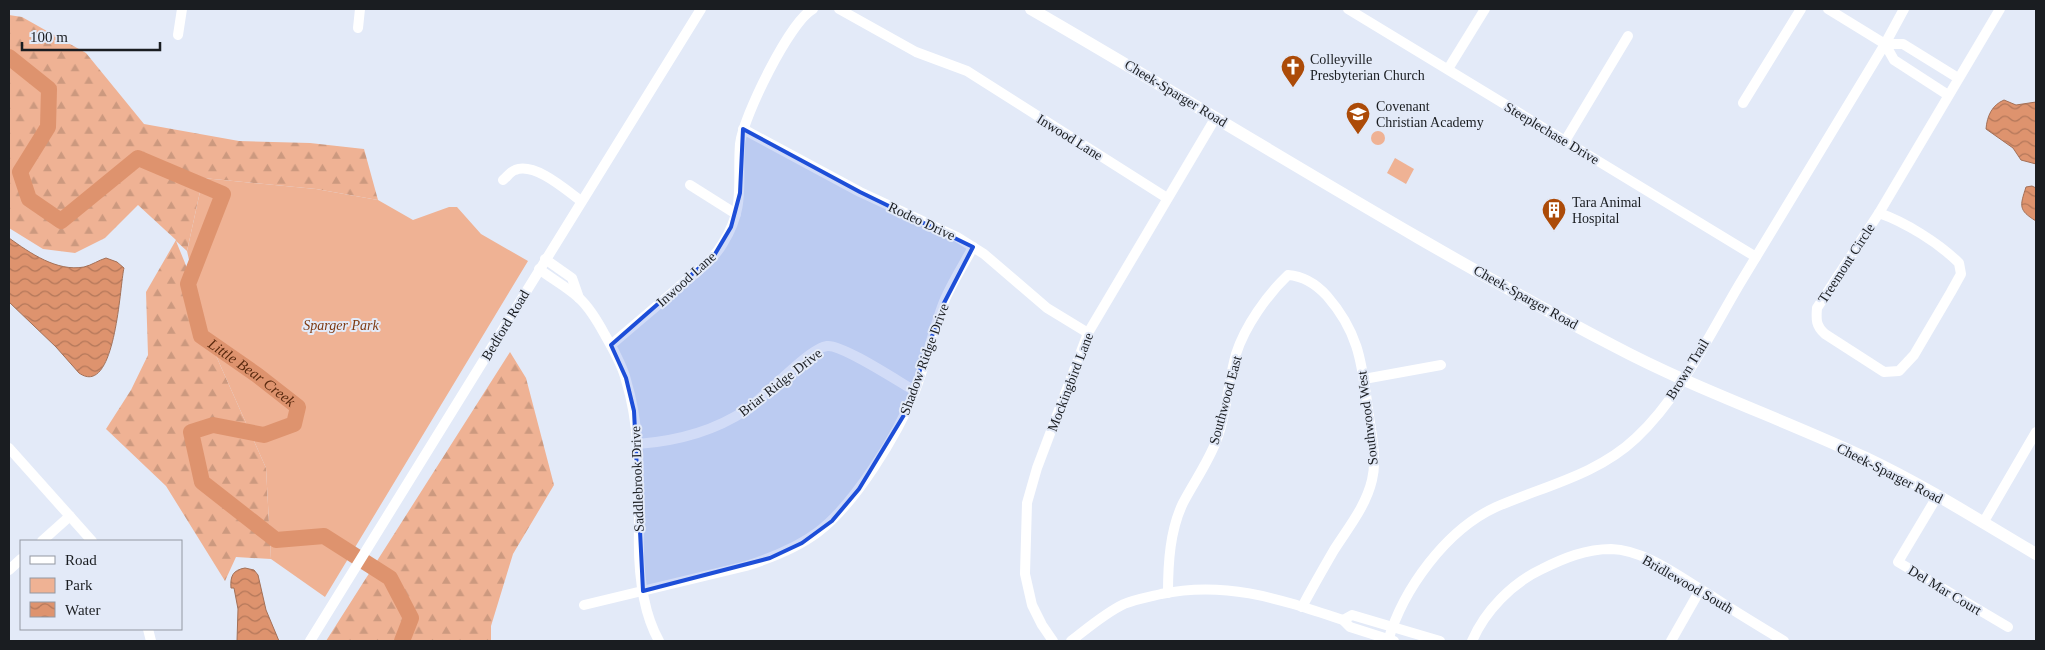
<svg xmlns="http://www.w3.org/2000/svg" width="2045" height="650" viewBox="0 0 2045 650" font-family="'Times New Roman',serif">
	<defs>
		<pattern id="forest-firs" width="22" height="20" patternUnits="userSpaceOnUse" patternTransform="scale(1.25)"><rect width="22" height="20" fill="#efb294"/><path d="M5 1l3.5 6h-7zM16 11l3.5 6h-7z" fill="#cc997f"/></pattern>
		<pattern id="water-waves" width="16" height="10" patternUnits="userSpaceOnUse" patternTransform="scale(1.25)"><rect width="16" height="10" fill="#de936e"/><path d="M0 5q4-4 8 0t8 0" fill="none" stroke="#b3775a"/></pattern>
	</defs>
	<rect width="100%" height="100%" fill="#e3eaf8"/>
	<!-- forest -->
	<g fill="url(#forest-firs)">
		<polygon points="9,15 22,17 86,53 144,124 239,141 310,143 364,149 378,200 316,189 203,178 187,251 176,241 198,295 205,331 266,468 271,559 236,557 225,581 166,486 106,429 131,390 148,355 146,292 176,240 138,205 105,238 75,253 43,249 9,228"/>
		<polygon points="510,352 526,378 554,485 513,554 491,626 491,641 326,641"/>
	</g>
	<!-- green -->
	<g fill="#efb294">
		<circle cx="1378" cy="138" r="7"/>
		<polygon points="1395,158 1414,169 1406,184 1387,173"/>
		<polygon points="203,178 316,189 378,200 413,220 449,207 457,207 481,234 528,261 325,597 271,559 266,468 205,331 187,251"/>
	</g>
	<!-- water -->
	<g fill="url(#water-waves)" stroke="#a37057">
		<path d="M 2004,100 L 2016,105 L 2036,102 L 2036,164 L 2021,160 L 2013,148 L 1986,129 C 1987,116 1992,105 2004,100 Z"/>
		<path d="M 2032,186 L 2036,188 L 2036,221 C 2018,210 2020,206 2026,187 Z"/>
		<path d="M 9,238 C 30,253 57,272 84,267 C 92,265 99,260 106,258 L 117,262 L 124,268 C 120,282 116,399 79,373 L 56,347 L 9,302 Z"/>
		<path d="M 245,568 L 254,570 L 258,575 L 266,610 L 279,641 L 237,641 L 238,609 L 234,588 L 231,588 C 230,576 233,570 245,568 Z"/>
	</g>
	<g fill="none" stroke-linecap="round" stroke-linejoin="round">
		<!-- river -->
		<path stroke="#de936e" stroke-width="16" id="s1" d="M 9,57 L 49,89 L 48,127 L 20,172 L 29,199 L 61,221 L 138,158 L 223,194 L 188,284 L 201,336 L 257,375 L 298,407 L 294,424 L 264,435 L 213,425 L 191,432 L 202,482 L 276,540 L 324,536 L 390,578 L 411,618 L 402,641"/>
		<!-- minor -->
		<g stroke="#fff" stroke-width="10">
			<polyline points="839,9 916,52 967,71 1167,198"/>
			<polyline points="1348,9 1756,257"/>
			<polyline points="1828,9 1885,44 1894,60 1948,95"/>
			<polyline points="358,28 360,9"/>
			<polyline points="178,35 182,9"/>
			<polyline points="1885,44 1903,44 1958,78"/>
			<polyline points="1448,69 1485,9"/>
			<polyline points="1743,103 1801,9"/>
			<polyline points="743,129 860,192 957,237 984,254 1047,308 1088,333"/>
			<polyline points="1565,141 1628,36"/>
			<path d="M 503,180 C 507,177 511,171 515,170 C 535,162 566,190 581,201"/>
			<polyline points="690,185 736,214"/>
			<path d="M 1879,213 C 1905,222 1939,243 1959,263 L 1961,274 L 1951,292 L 1914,355 L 1899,371 L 1884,372 L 1825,334 C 1816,326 1816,320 1817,308 Z"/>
			<polyline points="1879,213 2000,9"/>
			<polyline points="545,259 572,278 579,298"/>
			<path d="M 539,269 C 552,279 567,287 579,298 C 590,308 598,322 605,335 C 613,349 622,364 626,380 C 641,429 639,480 639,530 C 638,567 641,609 659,641"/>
			<path d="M 611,345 C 634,325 657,306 680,286 C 695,273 713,261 723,243 C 746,206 737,183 740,144 C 743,117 790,21 813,9"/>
			<polyline points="1364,379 1441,365"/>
			<path d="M 638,444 C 677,441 713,432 746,410 C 765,397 809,348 827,346 C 842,344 899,382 915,391"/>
			<polyline points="9,448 92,541"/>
			<polyline points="1938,495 1898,562 2008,627"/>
			<polyline points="1983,523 2036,432"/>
			<polyline points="42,541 70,516"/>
			<polyline points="9,570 21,559"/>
			<path d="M 1168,593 C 1168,563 1170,530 1183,503 C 1194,482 1209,461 1217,439 C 1227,412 1228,382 1236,354 C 1245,326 1267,295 1288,275 C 1303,276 1317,285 1327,296 C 1361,335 1362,367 1369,416 C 1372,437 1377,460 1372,480 C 1366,506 1348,528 1334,550 C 1323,569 1312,588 1302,607"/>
			<path d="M 584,605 L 746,566 C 771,558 797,548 818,532 C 855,504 898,434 915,391 C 926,363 932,333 943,304 C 951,284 963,266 973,247"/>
			<polyline points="1343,620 1352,615 1440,641"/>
			<polyline points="148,629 151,641"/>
			<polyline points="310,641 701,9"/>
			<polyline points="1053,641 1042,625 1032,605 1025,574 1027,503 1037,468 1088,333 1216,117"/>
			<path d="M 1071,641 C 1088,628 1105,613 1124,604 C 1136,599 1149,597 1161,594 C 1227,580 1282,600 1343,620 L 1350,627 L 1394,641"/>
			<path d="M 1388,641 C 1403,589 1446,530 1496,507 C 1544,486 1597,475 1636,438 C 1679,398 1709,336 1739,285 C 1787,205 1836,125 1885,44 L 1904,9"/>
			<path d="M 1472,641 C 1485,611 1512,583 1542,569 C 1564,558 1586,549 1611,549 C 1646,550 1681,578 1710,595 C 1734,611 1759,626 1784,641"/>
			<polyline points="1671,641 1700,590"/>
		</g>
		<!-- major -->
		<path stroke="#fff" stroke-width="12" d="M 1031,9 C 1225,121 1415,242 1614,346 C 1695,389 1783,419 1866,458 C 1925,486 1980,521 2036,554"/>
	</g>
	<!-- marked area -->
	<path fill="#1d4ed8" fill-opacity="0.2" stroke="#1d4ed8" stroke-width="4" stroke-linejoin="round" d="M 743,129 L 860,192 L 973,247 L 943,305 L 904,415 L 859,489 L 832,521 L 802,543 L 770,558 L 643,591 L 634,411 L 626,378 L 611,345 L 715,254 L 731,227 L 740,193 Z"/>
	<!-- icons -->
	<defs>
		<symbol id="church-pin" viewBox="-11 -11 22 30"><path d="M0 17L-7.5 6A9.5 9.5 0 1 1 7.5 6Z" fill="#ac4b08" stroke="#e3eaf8"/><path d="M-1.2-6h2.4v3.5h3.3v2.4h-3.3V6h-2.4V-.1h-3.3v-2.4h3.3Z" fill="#fff"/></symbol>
		<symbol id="school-pin" viewBox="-11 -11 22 30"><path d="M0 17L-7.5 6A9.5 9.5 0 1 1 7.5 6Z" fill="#ac4b08" stroke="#e3eaf8"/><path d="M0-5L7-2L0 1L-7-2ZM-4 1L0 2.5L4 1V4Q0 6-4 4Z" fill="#fff"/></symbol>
		<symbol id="building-pin" viewBox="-11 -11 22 30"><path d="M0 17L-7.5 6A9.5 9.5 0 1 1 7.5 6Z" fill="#ac4b08" stroke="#e3eaf8"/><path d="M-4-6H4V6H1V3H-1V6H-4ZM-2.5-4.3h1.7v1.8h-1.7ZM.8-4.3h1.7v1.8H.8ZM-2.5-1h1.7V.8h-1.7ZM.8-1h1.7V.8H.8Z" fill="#fff"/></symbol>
	</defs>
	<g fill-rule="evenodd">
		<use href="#church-pin" x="1279" y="53" width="28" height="38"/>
		<use href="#school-pin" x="1344" y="100" width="28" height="38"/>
		<use href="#building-pin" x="1540" y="196" width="28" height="38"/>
	</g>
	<g text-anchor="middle" stroke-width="4" stroke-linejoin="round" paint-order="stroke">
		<!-- poi labels -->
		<g font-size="14" fill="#1a1d21" stroke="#e3eaf8" text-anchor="start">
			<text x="1310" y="64">Colleyville<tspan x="1310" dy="16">Presbyterian Church</tspan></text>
			<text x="1376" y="111">Covenant<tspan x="1376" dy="16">Christian Academy</tspan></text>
			<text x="1572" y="207">Tara Animal<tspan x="1572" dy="16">Hospital</tspan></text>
		</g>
		<!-- street labels -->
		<g font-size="14" fill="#1a1d21" stroke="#e3eaf8">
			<text transform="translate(1176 93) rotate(31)" y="5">Cheek-Sparger Road</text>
			<text transform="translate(1552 133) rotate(31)" y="5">Steeplechase Drive</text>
			<text transform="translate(1070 137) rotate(32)" y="5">Inwood Lane</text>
			<text transform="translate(922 221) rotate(25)" y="5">Rodeo Drive</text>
			<text transform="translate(1846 263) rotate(-57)" y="5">Treemont Circle</text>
			<text transform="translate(686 279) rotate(-42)" y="5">Inwood Lane</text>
			<text transform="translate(1526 297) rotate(29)" y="5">Cheek-Sparger Road</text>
			<text transform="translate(505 325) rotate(-59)" y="5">Bedford Road</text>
			<text transform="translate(924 359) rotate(-70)" y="5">Shadow Ridge Drive</text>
			<text transform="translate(1687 369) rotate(-58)" y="5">Brown Trail</text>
			<text transform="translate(780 382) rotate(-38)" y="5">Briar Ridge Drive</text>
			<text transform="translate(1070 382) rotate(-69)" y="5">Mockingbird Lane</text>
			<text transform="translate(1225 400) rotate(-75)" y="5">Southwood East</text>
			<text transform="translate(1367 418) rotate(-97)" y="5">Southwood West</text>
			<text transform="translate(1890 473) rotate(27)" y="5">Cheek-Sparger Road</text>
			<text transform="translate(637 479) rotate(-92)" y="5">Saddlebrook Drive</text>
			<text transform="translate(1688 584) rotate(30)" y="5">Bridlewood South</text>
			<text transform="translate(1945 590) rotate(31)" y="5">Del Mar Court</text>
		</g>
		<!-- park labels -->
		<g font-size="14" font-style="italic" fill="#7d3911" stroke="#e3eaf8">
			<text x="341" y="330">Sparger Park</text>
		</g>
		<!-- water labels -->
		<g font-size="15" font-style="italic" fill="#5a2a0f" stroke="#e3eaf8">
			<text dy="5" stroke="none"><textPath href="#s1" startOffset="614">Little Bear Creek</textPath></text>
		</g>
	</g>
	<!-- border -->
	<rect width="2045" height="650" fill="none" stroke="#1a1d21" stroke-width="20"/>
	<!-- legend -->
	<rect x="20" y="540" width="162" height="90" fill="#e3eaf8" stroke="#9398a2"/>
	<rect x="30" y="556" width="25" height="8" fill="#ffffff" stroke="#9398a2"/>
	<text x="65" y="565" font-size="15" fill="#1a1d21">Road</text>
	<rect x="30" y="578" width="25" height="15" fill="#efb294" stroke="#9398a2"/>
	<text x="65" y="590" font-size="15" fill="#1a1d21">Park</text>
	<rect x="30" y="602" width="25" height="15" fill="url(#water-waves)" stroke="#9398a2"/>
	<text x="65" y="615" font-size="15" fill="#1a1d21">Water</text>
	<!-- scale -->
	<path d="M22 42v8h138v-8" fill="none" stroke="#1a1d21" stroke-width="2.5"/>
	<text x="30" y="42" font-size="15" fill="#1a1d21" stroke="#e3eaf8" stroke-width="4" paint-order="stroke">100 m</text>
</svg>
